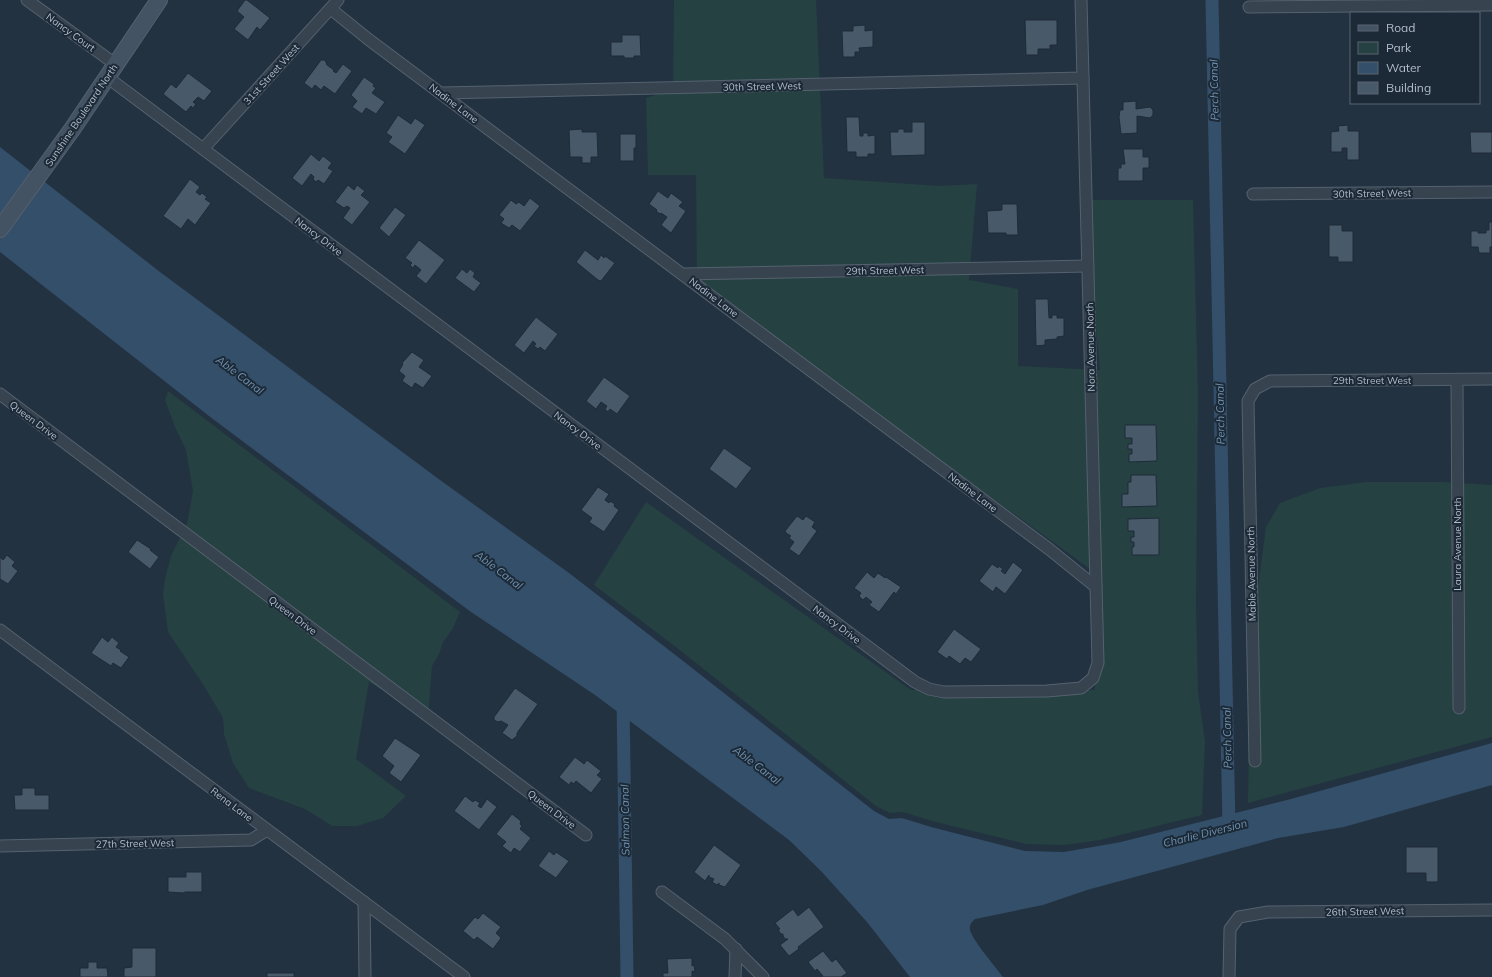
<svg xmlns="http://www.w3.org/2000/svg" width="1492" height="977" viewBox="0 0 1492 977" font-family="Mulish,sans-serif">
	<rect width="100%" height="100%" fill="#223241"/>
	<!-- green -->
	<g fill="#254142">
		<polygon points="674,0 816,0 824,178 940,186 977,184 969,280 1018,289 1018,366 1100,370 1084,200 1193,200 1198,395 1196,605 1198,692 1205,741 1202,815 1100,840 1064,845 1026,844 932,821 903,812 890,813 876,806 681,651 594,585 646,502 911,690 1095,690 1090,569 697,284 696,175 648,175 646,98 673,89"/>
		<polygon points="168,391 460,612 452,630 443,642 439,654 432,666 428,718 369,682 356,759 406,796 383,818 357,826 332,826 305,809 249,788 233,763 224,734 223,718 204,686 168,632 163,594 165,579 171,556 187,524 193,491 186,450 175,427 165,400"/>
		<polygon points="1366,482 1442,482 1492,485 1492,737 1248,803 1250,700 1256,604 1266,527 1280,503 1320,488"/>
	</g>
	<!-- water -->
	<path fill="#344f69" d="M 0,147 L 160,272 L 440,480 L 569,573 L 678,657 L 874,811 L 889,819 L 902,818 L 931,827 L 1025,851 L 1064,852 L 1121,842 L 1291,799 L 1492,743 L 1492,785 L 1344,827 L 1278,838 L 1087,890 L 1043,905 L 975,919 C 972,922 969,925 970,930 C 973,941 995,966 1003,977 L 910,977 L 867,922 L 821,871 L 789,840 L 595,695 L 471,612 L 209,416 L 0,252 Z"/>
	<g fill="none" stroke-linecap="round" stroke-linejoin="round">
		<!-- canal -->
		<g stroke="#344f69" stroke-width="13">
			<polyline points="1212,0 1229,827"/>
			<polyline points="623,699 627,977"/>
		</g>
	</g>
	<!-- building -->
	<g fill="#48596a" stroke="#1e2b38">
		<polygon points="245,0 247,0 270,18 260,30 257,27 248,40 234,29 244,17 237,11"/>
		<polygon points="1025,20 1057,20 1057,45 1050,45 1050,49 1038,49 1038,55 1026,55"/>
		<polygon points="865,25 865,31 873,30 873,47 859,48 860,52 855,52 855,57 843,57 842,31 853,31 853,26"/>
		<polygon points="622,35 640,35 641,56 634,56 634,58 624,58 624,56 611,56 611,42 622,42"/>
		<polygon points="321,60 324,60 326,62 327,65 334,70 333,71 336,73 343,64 352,71 335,94 324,86 321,90 315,85 312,89 304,83"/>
		<polygon points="188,73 212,91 204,101 198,97 193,102 196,104 193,108 191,106 186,112 163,94 171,84 176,88"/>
		<polygon points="364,77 374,84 373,86 376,88 372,93 385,102 376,114 366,108 362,114 352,107 357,101 351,95"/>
		<polygon points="1136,101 1136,109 1150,107 1153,110 1153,115 1150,118 1137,116 1137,133 1121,134 1119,117 1120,110 1123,110 1123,102"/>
		<polygon points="398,115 411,124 415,118 425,125 405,154 388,142 392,137 386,133"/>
		<polygon points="846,117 859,117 860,136 863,136 863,133 868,133 868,136 875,135 875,154 868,154 868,157 856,157 856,152 847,152"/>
		<polygon points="912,122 925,122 925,155 891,156 890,132 898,132 898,129 904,129 904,132 912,132"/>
		<polygon points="1348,125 1348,131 1359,131 1359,160 1347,160 1347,148 1342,148 1342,152 1331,152 1331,132 1339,131 1338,126"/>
		<polygon points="582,129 582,132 597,132 598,157 591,157 591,163 582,163 582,157 570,157 569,130"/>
		<polygon points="1470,132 1492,132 1492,153 1471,153"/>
		<polygon points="620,134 636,134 636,148 634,148 634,161 620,161"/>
		<polygon points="1123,149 1143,149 1143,157 1149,157 1149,168 1143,168 1143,181 1118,181 1118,168 1121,168 1121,164 1125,164"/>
		<polygon points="311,154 319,161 323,156 332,163 328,168 333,171 324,184 318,180 316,182 313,179 314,177 311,174 302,186 292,178"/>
		<polygon points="190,179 200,187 196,192 200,195 202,193 207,197 205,199 211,203 195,225 188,219 181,229 163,216"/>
		<polygon points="348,185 354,190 357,185 365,191 361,195 370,202 352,225 343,218 350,208 347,206 344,208 335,202"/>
		<polygon points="658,191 668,198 671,193 683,202 679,206 686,211 671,233 661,225 667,217 661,213 660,214 656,211 657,210 649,204"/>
		<polygon points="530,198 540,206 520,231 512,225 509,228 501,223 504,219 499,215 511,200 516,204 519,202 524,206"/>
		<polygon points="1002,204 1017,204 1018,235 1006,235 1006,233 988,233 987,211 1002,210"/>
		<polygon points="395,207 406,215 389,237 379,228"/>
		<polygon points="1489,222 1492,222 1492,247 1490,247 1490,253 1479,253 1478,247 1471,247 1471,231 1478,231 1478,233 1486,233 1486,230 1489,230"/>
		<polygon points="1329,225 1342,225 1342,231 1353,231 1353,262 1338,262 1338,257 1329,257"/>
		<polygon points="419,240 445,260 426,284 416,276 421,270 415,265 413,268 410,265 412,263 405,258"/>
		<polygon points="585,250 598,260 601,255 604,258 605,256 615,263 601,281 598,280 576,262"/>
		<polygon points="462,269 467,273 470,269 475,273 473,277 481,283 474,292 455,278"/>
		<polygon points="1035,299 1048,299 1049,318 1052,318 1052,315 1057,315 1057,318 1064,318 1064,336 1057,337 1057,339 1045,340 1045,345 1036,346"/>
		<polygon points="536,317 558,334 545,351 540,347 538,349 534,346 536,344 533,341 524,353 514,345"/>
		<polygon points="412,352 424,360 419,367 432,376 423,388 415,383 412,388 402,381 405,376 399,371 403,364 402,363"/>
		<polygon points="604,377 630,396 617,414 610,409 608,412 605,409 607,406 601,402 596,409 586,401"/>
		<polygon points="1125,425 1156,425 1157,461 1129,462 1129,454 1132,454 1132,449 1128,449 1128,444 1132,444 1132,438 1125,438"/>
		<polygon points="724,448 752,468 736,489 709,469"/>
		<polygon points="1131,475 1156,475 1157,506 1122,507 1122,494 1128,494 1128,482 1131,482"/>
		<polygon points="598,487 609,494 605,500 609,503 610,501 615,504 614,506 619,510 604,532 589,522 592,518 581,510"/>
		<polygon points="797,516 803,520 806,516 815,522 812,527 817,531 799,556 789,549 794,542 789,538 791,536 786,533 785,531"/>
		<polygon points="1159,518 1159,555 1132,555 1132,547 1134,547 1134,542 1131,542 1131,537 1134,537 1134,531 1128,531 1128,519"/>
		<polygon points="137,540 151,549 150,550 159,557 150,569 128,552"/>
		<polygon points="7,555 15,562 12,566 18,571 8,584 0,579 0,557 3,560"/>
		<polygon points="1013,562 1023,570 1005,594 996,587 993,592 979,581 992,564 998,568 999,566 1003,569 1001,571 1005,574"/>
		<polygon points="867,572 874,578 878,573 885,578 886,577 901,587 896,594 894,592 879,612 869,605 872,602 866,597 863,600 859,596 861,593 854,588"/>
		<polygon points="954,629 981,649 971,662 965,658 960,664 949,656 947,659 937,652"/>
		<polygon points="102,637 108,642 112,637 119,643 116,647 121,650 120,651 129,657 121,668 113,663 111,666 91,653"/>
		<polygon points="515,688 538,704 517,733 517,736 512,740 502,733 508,725 501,721 498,722 494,720 494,717"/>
		<polygon points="395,738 421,755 401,782 389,773 394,766 382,756"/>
		<polygon points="575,757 584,764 587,760 601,771 597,775 602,779 591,793 576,781 574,784 571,782 569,785 559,777"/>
		<polygon points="22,788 35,788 35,795 49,795 49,810 15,810 14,795 22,795"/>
		<polygon points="465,796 473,802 475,800 480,803 478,806 481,808 487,799 497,807 479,830 454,811"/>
		<polygon points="512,814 521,821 520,824 522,826 520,829 531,838 520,852 514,848 511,853 502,846 506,842 496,834"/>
		<polygon points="714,845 741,865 725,887 719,885 719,883 717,885 712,882 714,879 709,877 709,875 705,881 694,872"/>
		<polygon points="1406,847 1438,847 1438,882 1426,882 1426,873 1406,873"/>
		<polygon points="549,851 554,855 556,852 569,861 556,878 538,866"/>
		<polygon points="186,872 202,872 202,892 185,892 183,893 168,892 168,877 186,877"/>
		<polygon points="809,907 824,927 798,947 799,949 789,956 780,945 788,939 785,939 783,936 783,934 781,934 778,930 780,929 775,923 793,909 798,916"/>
		<polygon points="483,913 501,927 496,933 501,938 493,949 477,937 474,940 463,931 475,917 478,919"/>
		<polygon points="132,948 156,948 156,977 124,977 124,968 132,967"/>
		<polygon points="823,951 832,962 836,959 847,973 841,977 822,977 823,976 817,969 815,971 808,962"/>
		<polygon points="692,958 692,966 694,965 695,972 692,971 692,977 663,977 663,973 668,973 667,959"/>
		<polygon points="88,962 97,962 97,968 107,968 108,977 80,977 80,968 88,968"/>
		<rect x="267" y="973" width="27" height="4"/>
	</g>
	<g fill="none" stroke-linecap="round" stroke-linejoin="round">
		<defs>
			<g id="street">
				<polyline points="27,0 115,64"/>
				<polyline points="1249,7 1492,5"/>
				<polyline points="331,9 368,39 1049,549 1096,587"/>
				<polyline points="107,77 915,682 929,689 944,692 1047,691 1081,688 1093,678 1098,663 1081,0"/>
				<polyline points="441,93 1083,78"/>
				<polyline points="203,149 338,0"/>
				<polyline points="1253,194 1492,192"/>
				<polyline points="683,274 1088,266"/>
				<polyline points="1457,380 1459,708"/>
				<polyline points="0,394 586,835"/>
				<polyline points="0,630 464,977"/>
				<polyline points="1255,761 1248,401 1255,389 1270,381 1492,379"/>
				<polyline points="0,846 251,840 267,830"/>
				<polyline points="662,892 725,939 763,977"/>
				<polyline points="364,902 365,977"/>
				<polyline points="735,977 736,949"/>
				<polyline points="1229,977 1230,929 1239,917 1268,912 1492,910"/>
			</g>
			<polyline id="secondary" points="0,229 73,128 159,0"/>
		</defs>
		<!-- street casing -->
		<use href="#street" stroke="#55616e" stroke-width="13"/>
		<!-- secondary casing -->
		<use href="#secondary" stroke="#55616e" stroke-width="18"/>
		<!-- street -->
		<use href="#street" stroke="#374450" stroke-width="11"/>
		<!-- secondary -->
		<use href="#secondary" stroke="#445364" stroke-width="16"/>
	</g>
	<g text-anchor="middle" stroke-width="4" stroke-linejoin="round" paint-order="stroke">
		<!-- street labels -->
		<g font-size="10" fill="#b3becb" stroke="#1c2936">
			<text transform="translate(71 32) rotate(36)" y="4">Nancy Court</text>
			<text transform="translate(271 74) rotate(-48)" y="4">31st Street West</text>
			<text transform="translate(762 86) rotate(-1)" y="4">30th Street West</text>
			<text transform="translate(454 103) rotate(37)" y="4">Nadine Lane</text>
			<text transform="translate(81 115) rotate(-56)" y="4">Sunshine Boulevard North</text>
			<text transform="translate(1372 193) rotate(-1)" y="4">30th Street West</text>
			<text transform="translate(319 236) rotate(37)" y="4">Nancy Drive</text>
			<text transform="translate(885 270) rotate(-1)" y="4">29th Street West</text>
			<text transform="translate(714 297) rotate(37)" y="4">Nadine Lane</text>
			<text transform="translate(1090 347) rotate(-91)" y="4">Nora Avenue North</text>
			<text x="1372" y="384">29th Street West</text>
			<text transform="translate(34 420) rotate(37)" y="4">Queen Drive</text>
			<text transform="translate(578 430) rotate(37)" y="4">Nancy Drive</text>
			<text transform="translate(973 492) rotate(37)" y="4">Nadine Lane</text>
			<text transform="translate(1457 544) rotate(-90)" y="4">Laura Avenue North</text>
			<text transform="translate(1251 574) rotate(-91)" y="4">Mable Avenue North</text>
			<text transform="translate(293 615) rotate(37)" y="4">Queen Drive</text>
			<text transform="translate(837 624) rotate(37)" y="4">Nancy Drive</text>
			<text transform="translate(232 804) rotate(37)" y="4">Rena Lane</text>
			<text transform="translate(552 809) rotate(37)" y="4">Queen Drive</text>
			<text transform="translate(135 843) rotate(-1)" y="4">27th Street West</text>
			<text transform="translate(1365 911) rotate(-1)" y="4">26th Street West</text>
		</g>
		<!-- water labels -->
		<g font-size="11" font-style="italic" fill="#7092b1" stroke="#1c2936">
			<text transform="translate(1214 90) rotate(-91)" y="4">Perch Canal</text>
			<text transform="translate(240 375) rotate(37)" y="4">Able Canal</text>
			<text transform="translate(1220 414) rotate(-91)" y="4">Perch Canal</text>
			<text transform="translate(499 570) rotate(37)" y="4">Able Canal</text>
			<text transform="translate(1227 738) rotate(-91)" y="4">Perch Canal</text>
			<text transform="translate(757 765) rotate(37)" y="4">Able Canal</text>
			<text transform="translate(625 820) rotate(-91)" y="4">Salmon Canal</text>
			<text transform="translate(1205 833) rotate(-14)" y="4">Charlie Diversion</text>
		</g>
	</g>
	<!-- legend -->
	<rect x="1350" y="12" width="130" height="92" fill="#1c2936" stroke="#586572"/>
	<rect x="1358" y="25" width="20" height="6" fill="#445364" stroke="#586572"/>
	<text x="1386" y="32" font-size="12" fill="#b3becb">Road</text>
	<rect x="1358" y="42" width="20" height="12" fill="#254142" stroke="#586572"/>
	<text x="1386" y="52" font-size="12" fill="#b3becb">Park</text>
	<rect x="1358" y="62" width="20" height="12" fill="#344f69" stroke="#586572"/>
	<text x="1386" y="72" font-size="12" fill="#b3becb">Water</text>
	<rect x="1358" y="82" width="20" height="12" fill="#48596a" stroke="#586572"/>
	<text x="1386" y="92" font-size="12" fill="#b3becb">Building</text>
</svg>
